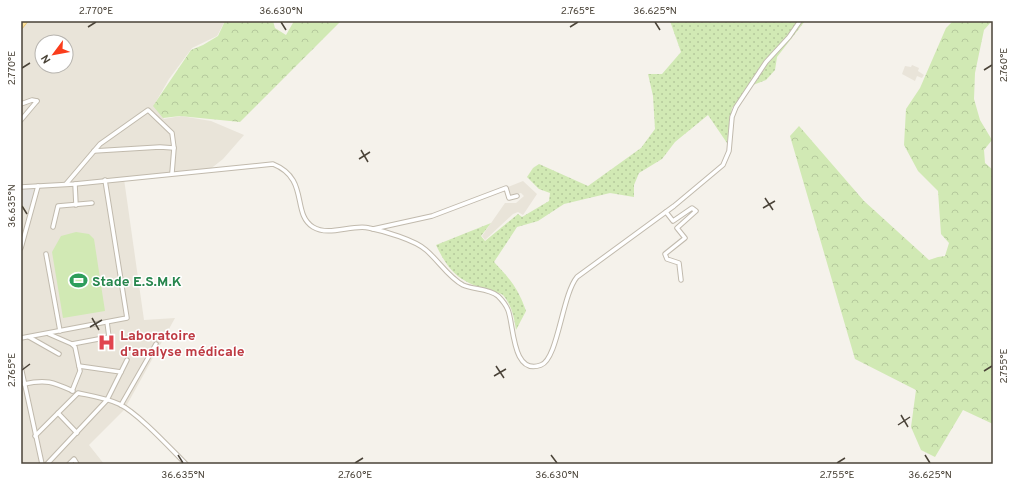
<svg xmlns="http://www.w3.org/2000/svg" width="1014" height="485" viewBox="0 0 1014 485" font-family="Overpass,sans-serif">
	<defs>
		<pattern id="grass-dots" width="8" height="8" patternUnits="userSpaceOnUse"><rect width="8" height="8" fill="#d1e9b4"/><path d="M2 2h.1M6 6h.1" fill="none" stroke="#b5c99c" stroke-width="1.8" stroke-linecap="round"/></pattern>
		<pattern id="forest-crowns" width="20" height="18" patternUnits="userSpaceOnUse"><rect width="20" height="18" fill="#d1e9b4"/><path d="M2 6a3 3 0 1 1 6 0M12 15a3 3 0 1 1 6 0" fill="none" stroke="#b5c99c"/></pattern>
	</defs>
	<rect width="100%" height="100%" fill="#f5f2eb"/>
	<!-- residential -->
	<g fill="#e9e4d9" fill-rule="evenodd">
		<path d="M 21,21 L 225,21 L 217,36 L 192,48 L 169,79 L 154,105 L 164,119 L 181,116 L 211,121 L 244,135 L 223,159 L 209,170 L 124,179 L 144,320 L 175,318 L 124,410 L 89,445 L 104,464 L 21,464 ZM 42,42 L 66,42 L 66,66 L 42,66 Z"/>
		<polygon points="912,65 919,68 918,71 924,75 922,78 917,76 915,81 902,74 905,66 911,67"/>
		<polygon points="523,181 537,194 523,215 518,212 513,214 485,240 482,236 505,203 516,203 524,196 521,193 511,195 508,187"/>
	</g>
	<!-- grass -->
	<path fill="url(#grass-dots)" d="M 670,21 L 805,21 L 777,57 L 775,70 L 766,80 L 753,85 L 732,108 L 727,143 L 708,115 L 675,142 L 662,159 L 639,173 L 634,185 L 634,197 L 610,193 L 564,204 L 538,221 L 517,227 L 494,262 C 510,279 518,288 526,311 L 516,330 C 514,317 512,306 503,295 C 499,292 490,291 485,289 C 458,281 448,270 436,245 L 491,223 L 481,236 L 485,241 L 518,214 L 522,217 L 549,201 L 550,193 L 539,189 L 527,177 L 533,168 L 539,164 L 588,186 L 641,148 L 655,129 L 653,96 L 648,74 L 662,74 L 681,52 Z"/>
	<!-- forest -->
	<g fill="url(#forest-crowns)">
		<polygon points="225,21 273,21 275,28 286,35 294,21 341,21 240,122 180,116 163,118 153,106 191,50 203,45 218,36"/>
		<polygon points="953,21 992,21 984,30 975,73 974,99 980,120 992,140 984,150 985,163 993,170 993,424 963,410 935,457 921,450 911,427 916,390 855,359 790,136 799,126 864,201 929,260 938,257 945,256 949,243 941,234 938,191 918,171 904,145 906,109 920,88 946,28"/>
	</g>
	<!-- park -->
	<polygon fill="#d1e9b4" points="76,232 89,234 94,239 105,311 63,318 52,252 61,236"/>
	<!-- parking -->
	<polygon fill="#e4e2df" points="34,188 29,211 21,203 21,189"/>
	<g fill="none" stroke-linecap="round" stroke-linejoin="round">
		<defs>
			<g id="minor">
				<polyline points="21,104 32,100 37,101"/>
				<polyline points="21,120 37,101"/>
				<polyline points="94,151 160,147 174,148"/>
				<polyline points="66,184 100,144 148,110 172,133 174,148 172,173"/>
				<polyline points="75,184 76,205"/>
				<path d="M 21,187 L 75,184 L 273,164 C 310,179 291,213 313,227 C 329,237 352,224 369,228 C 384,231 415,240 426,250 C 438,260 449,278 463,285 C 474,290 488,288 498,296 C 502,300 506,305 508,310 C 514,325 512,376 541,365 C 558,359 562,295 577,277 L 674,206 L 723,165 L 729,151 L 732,117 L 736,107 L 766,62 L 789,37 L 800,21"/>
				<polyline points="666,212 673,221 692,208 696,211 677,228 685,238 665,254 667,259 679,263 681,280"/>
				<polyline points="53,227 58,206 92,203"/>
				<polyline points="373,229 432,216 506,188 509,198 517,196"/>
				<polyline points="21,248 38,186"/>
				<polyline points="46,254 60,331"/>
				<polyline points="49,334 72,344 75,347 80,371 72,391"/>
				<polyline points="29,337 59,354"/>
				<polyline points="21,338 127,318 105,180"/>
				<polyline points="72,344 109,337 107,322"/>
				<polyline points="79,366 121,372"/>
				<polyline points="21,367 42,464"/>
				<path d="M 24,384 C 46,379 53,382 73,391"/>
				<polyline points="121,405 156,344"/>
				<polyline points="58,413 77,433"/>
				<path d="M 35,436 L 78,393 C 92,396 106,398 119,404 C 138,413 170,448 186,464"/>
				<polyline points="47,464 107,400 127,360"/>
				<polyline points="69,464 74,459 77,464"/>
			</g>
			<polyline id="major" points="21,26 25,21"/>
		</defs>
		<!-- minor casing -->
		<use href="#minor" stroke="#c1baad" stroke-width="5.5"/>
		<!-- major casing -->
		<use href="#major" stroke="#e5bf69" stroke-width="6"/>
		<!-- minor -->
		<use href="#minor" stroke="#fff" stroke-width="3.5"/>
		<!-- major -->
		<use href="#major" stroke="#fee29b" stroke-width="4.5"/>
	</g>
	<!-- ticks -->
	<path fill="none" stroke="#4a4338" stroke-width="1.5" d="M 281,22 L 286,30M 655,22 L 660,30M 88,27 L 96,22M 570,27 L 578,22M 22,68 L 30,63M 984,70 L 992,65M 361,150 L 368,162M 359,159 L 370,152M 765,198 L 773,210M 22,206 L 27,214M 763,208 L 775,201M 92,318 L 99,330M 90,327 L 102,320M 496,366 L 504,378M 22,370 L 30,364M 984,371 L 992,366M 494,376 L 506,369M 901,415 L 908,427M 898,425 L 910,417M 178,455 L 183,463M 551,455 L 557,463M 925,455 L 930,463M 355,463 L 363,458M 837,463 L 845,458"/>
	<!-- icons -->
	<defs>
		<symbol id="stadium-bare" viewBox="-9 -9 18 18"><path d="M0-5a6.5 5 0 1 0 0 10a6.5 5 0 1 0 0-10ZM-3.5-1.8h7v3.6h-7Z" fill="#2e9e5b" stroke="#fff" stroke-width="2.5" paint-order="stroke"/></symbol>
		<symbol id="hospital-bare" viewBox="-9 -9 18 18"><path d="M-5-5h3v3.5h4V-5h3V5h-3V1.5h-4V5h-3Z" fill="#e0444e" stroke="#fff" stroke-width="2.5" paint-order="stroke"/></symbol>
	</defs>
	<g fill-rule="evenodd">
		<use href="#stadium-bare" x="66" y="268" width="25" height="25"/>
		<use href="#hospital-bare" x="94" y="330" width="25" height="25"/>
	</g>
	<g text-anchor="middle" stroke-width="3" stroke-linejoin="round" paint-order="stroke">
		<!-- leisure labels -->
		<g font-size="14" font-weight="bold" fill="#27864d" stroke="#fff" text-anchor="start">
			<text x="92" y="286">Stade E.S.M.K</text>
		</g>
		<!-- health labels -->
		<g font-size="14" font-weight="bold" fill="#be3a42" stroke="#fff" text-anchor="start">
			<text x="120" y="340">Laboratoire<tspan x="120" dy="16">d'analyse médicale</tspan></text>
		</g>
	</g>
	<!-- border -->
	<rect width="1014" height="485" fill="none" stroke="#ffffff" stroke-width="44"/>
	<!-- north arrow -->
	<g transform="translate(54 54) rotate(238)"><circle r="19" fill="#ffffff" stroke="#b7b4af"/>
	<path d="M0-3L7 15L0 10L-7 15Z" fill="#fa3d1c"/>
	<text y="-6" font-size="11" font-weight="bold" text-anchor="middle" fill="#4a4338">N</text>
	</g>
	<rect x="22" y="22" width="970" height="441" fill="none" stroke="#4a4338" stroke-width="1.5"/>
	<g font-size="10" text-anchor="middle" fill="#4a4338">
		<text x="96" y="14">2.770°E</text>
		<text x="281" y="14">36.630°N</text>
		<text x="578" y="14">2.765°E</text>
		<text x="655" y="14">36.625°N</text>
		<text transform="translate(1003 65) rotate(-90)" y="4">2.760°E</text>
		<text transform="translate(11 68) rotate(-90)" y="4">2.770°E</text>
		<text transform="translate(11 206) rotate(-90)" y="4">36.635°N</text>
		<text transform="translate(1003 366) rotate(-90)" y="4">2.755°E</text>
		<text transform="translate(11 370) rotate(-90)" y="4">2.765°E</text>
		<text x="183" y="478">36.635°N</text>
		<text x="355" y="478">2.760°E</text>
		<text x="557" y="478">36.630°N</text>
		<text x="837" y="478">2.755°E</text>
		<text x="930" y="478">36.625°N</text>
	</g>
</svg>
